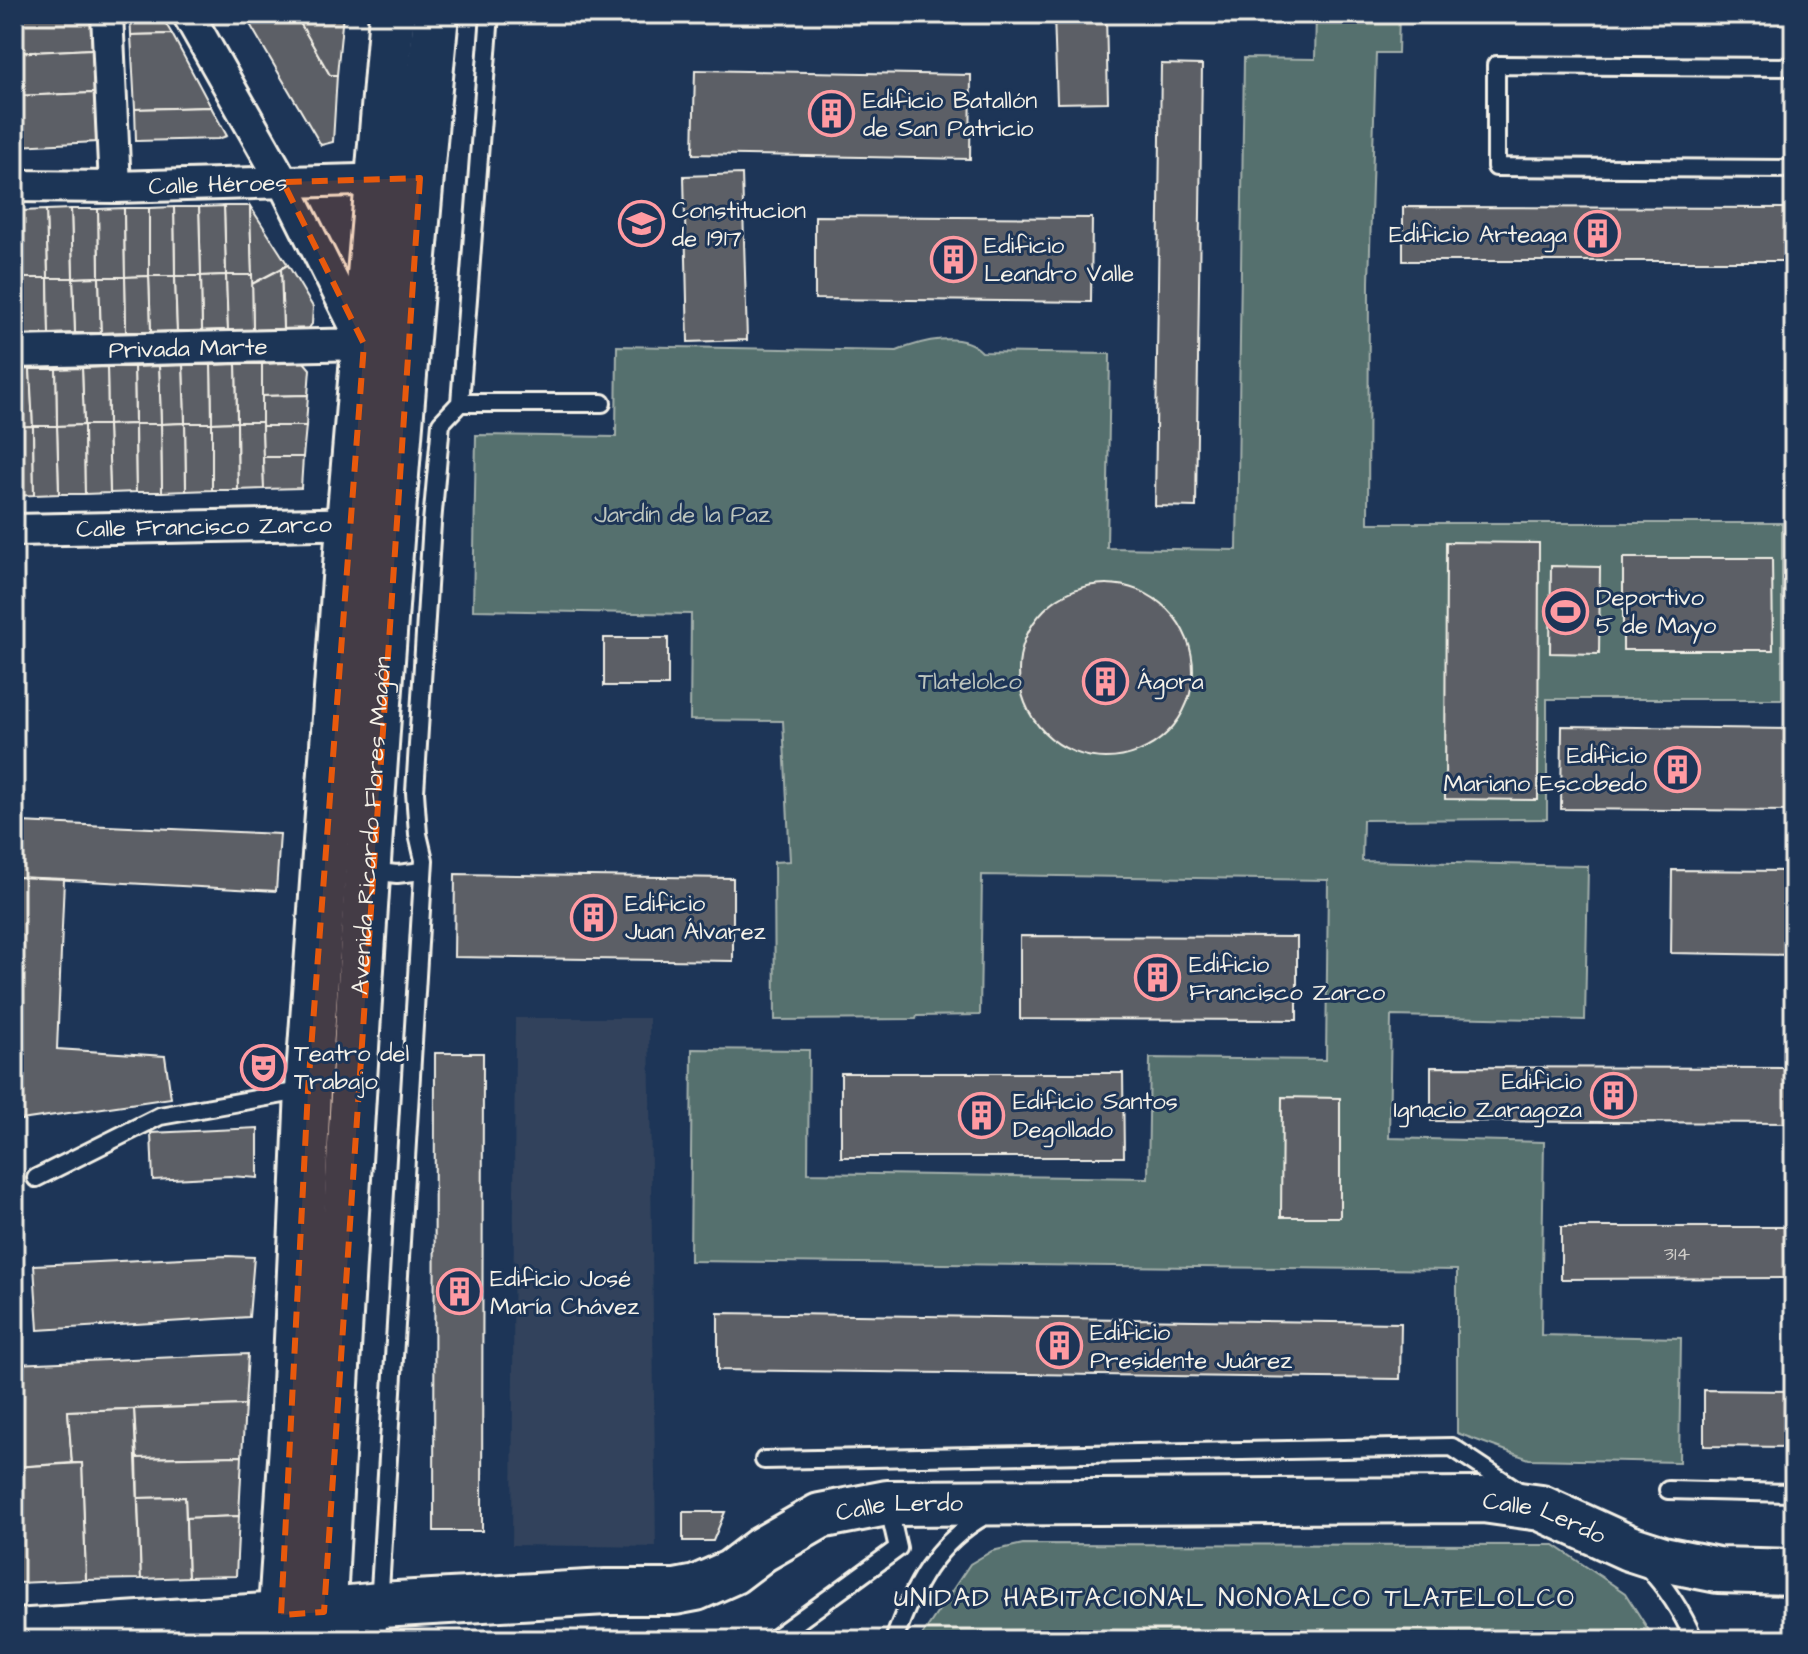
<svg xmlns="http://www.w3.org/2000/svg" width="1808" height="1654" viewBox="0 0 1808 1654" font-family="'Architects Daughter',sans-serif">
	<rect width="100%" height="100%" fill="#1d3557"/>
	<filter id="ink" filterUnits="userSpaceOnUse"><feTurbulence type="fractalNoise" baseFrequency=".0125" numOctaves="2"/><feDisplacementMap in="SourceGraphic" scale="16" xChannelSelector="R" yChannelSelector="G"/><feConvolveMatrix kernelMatrix="1 2 1 2 8 2 1 2 1" color-interpolation-filters="sRGB"/></filter>
	<g filter="url(#ink)">
		<!-- built -->
		<polygon fill="#30425c" points="515,1018 649,1018 656,1547 512,1545"/>
		<!-- green -->
		<g fill="#54706e" stroke="#a4b0ab" stroke-width="2">
			<path d="M 1316,14 L 1399,14 L 1398,53 L 1376,53 L 1369,282 L 1368,523 L 1782,523 L 1782,699 L 1547,699 L 1547,819 L 1363,820 L 1362,861 L 1588,866 L 1585,1020 L 1391,1016 L 1389,1138 L 1544,1142 L 1541,1335 L 1681,1338 L 1679,1462 L 1529,1459 L 1457,1433 L 1457,1270 L 690,1261 L 692,1049 L 809,1050 L 808,1173 L 1148,1178 L 1150,1058 L 1326,1060 L 1328,880 L 982,875 L 980,1015 L 917,1016 L 916,1019 L 775,1020 L 774,862 L 790,861 L 783,721 L 690,720 L 691,614 L 473,610 L 476,435 L 616,437 L 617,346 L 897,351 C 921,341 961,330 982,352 L 1110,354 L 1107,548 L 1237,550 L 1244,58 L 1315,59 Z"/>
			<polygon points="1023,1544 1554,1545 1625,1593 1655,1640 919,1640 970,1564 992,1551"/>
		</g>
		<!-- building -->
		<g fill="#5c5f66" stroke="#f4f1e8" stroke-width="2">
			<polygon points="14,14 90,14 92,49 14,53"/>
			<polygon points="130,14 160,14 172,34 131,35"/>
			<polygon points="244,14 295,14 330,75 337,75 333,142 321,145"/>
			<polygon points="295,14 343,14 337,75 330,75"/>
			<polygon points="1054,14 1106,14 1108,102 1057,103"/>
			<polygon points="172,34 211,107 135,109 131,35"/>
			<polygon points="92,49 94,93 14,96 14,53"/>
			<polygon points="1161,64 1202,65 1196,507 1155,506"/>
			<polygon points="695,70 971,75 970,159 693,154"/>
			<polygon points="94,93 97,142 16,146 14,96"/>
			<polygon points="211,107 227,136 218,139 136,141 135,109"/>
			<polygon points="742,174 747,340 688,342 684,176"/>
			<polygon points="224,206 250,206 252,275 226,275"/>
			<polygon points="224,206 226,275 201,276 199,207"/>
			<polygon points="250,206 288,265 252,284 252,275"/>
			<polygon points="174,207 199,207 201,276 175,276"/>
			<polygon points="174,207 175,276 149,276 149,208"/>
			<polygon points="1403,207 1794,208 1794,261 1403,261"/>
			<polygon points="124,208 125,277 99,277 98,209"/>
			<polygon points="124,208 149,208 149,276 125,277"/>
			<polygon points="71,209 98,209 99,277 73,278"/>
			<polygon points="71,209 73,278 48,278 46,210"/>
			<polygon points="46,210 48,278 22,278 21,211"/>
			<polygon points="14,211 21,211 22,278 14,278"/>
			<polygon points="815,216 1092,218 1091,302 815,299"/>
			<polygon points="288,265 313,307 312,324 308,329 283,329 281,269"/>
			<polygon points="281,269 283,329 253,330 252,284"/>
			<polygon points="226,275 228,330 202,331 201,276"/>
			<polygon points="226,275 252,275 253,330 228,330"/>
			<polygon points="149,276 175,276 177,331 151,332"/>
			<polygon points="149,276 151,332 126,332 125,277"/>
			<polygon points="175,276 201,276 202,331 177,331"/>
			<polygon points="99,277 101,333 75,333 73,278"/>
			<polygon points="99,277 125,277 126,332 101,333"/>
			<polygon points="14,278 22,278 23,335 14,335"/>
			<polygon points="22,278 48,278 49,334 23,335"/>
			<polygon points="48,278 73,278 75,333 49,334"/>
			<polygon points="304,362 310,369 308,395 262,396 262,364"/>
			<polygon points="236,364 262,364 262,422 237,422"/>
			<polygon points="236,364 237,422 212,423 211,365"/>
			<polygon points="183,365 211,365 212,423 185,423"/>
			<polygon points="183,365 185,423 161,424 159,366"/>
			<polygon points="159,366 161,424 135,424 134,367"/>
			<polygon points="107,367 134,367 135,424 108,425"/>
			<polygon points="107,367 108,425 84,425 82,368"/>
			<polygon points="82,368 84,425 57,426 56,369"/>
			<polygon points="30,369 33,426 14,427 14,370"/>
			<polygon points="30,369 56,369 57,426 33,426"/>
			<polygon points="308,395 306,426 262,426 262,396"/>
			<polygon points="237,422 238,490 212,490 212,423"/>
			<polygon points="237,422 262,422 264,489 238,490"/>
			<polygon points="185,423 212,423 212,490 186,491"/>
			<polygon points="185,423 186,491 162,492 161,424"/>
			<polygon points="135,424 136,492 110,493 108,425"/>
			<polygon points="135,424 161,424 162,492 136,492"/>
			<polygon points="84,425 85,494 59,494 57,426"/>
			<polygon points="84,425 108,425 110,493 85,494"/>
			<polygon points="33,426 34,495 14,496 14,427"/>
			<polygon points="33,426 57,426 59,494 34,495"/>
			<polygon points="262,426 306,426 303,457 263,457"/>
			<polygon points="263,457 303,457 301,488 264,489"/>
			<polygon points="1446,542 1539,543 1538,800 1445,799"/>
			<polygon points="1623,558 1772,558 1773,650 1623,650"/>
			<polygon points="1551,566 1600,567 1599,654 1550,653"/>
			<circle cx="1106" cy="671" r="87"/>
			<rect x="604" y="638" width="64" height="48"/>
			<polygon points="1562,726 1794,729 1794,811 1561,809"/>
			<polygon points="14,792 21,792 21,822 280,834 276,891 14,877"/>
			<polygon points="1672,870 1794,871 1794,955 1671,953"/>
			<polygon points="455,874 733,878 733,961 454,957"/>
			<polygon points="14,877 64,879 57,1049 165,1056 171,1098 14,1121"/>
			<polygon points="1020,936 1297,937 1297,1020 1020,1019"/>
			<polygon points="435,1053 483,1053 482,1531 434,1531"/>
			<polygon points="1431,1067 1794,1068 1794,1123 1431,1121"/>
			<polygon points="841,1073 1123,1073 1124,1157 841,1157"/>
			<polygon points="1282,1097 1340,1098 1340,1217 1281,1217"/>
			<polygon points="258,1128 258,1178 230,1176 153,1180 151,1133"/>
			<polygon points="1561,1227 1794,1227 1794,1278 1561,1279"/>
			<polygon points="227,1256 254,1257 249,1317 38,1330 34,1265"/>
			<polygon points="718,1313 1401,1323 1400,1379 718,1370"/>
			<polygon points="248,1354 245,1405 68,1411 72,1463 14,1467 14,1364"/>
			<polygon points="1704,1390 1794,1391 1794,1447 1704,1446"/>
			<polygon points="245,1405 242,1456 137,1458 134,1409"/>
			<polygon points="134,1409 141,1579 86,1580 82,1463 72,1463 68,1411"/>
			<polygon points="242,1456 239,1516 186,1518 185,1497 138,1498 137,1458"/>
			<polygon points="82,1463 86,1580 18,1583 14,1467"/>
			<polygon points="185,1497 188,1577 141,1579 138,1498"/>
			<polygon points="683,1512 725,1512 713,1541 683,1541"/>
			<polygon points="239,1516 236,1576 188,1577 186,1518"/>
		</g>
		<g fill="none" stroke-linecap="round" stroke-linejoin="round">
			<defs>
				<g id="lane">
					<polyline points="1794,67 1496,65 1496,167 1794,169"/>
					<polyline points="460,403 602,403"/>
					<polyline points="369,871 397,874 423,871"/>
					<polyline points="36,1178 160,1116 306,1090"/>
					<polyline points="764,1460 1452,1447 1520,1492"/>
					<polyline points="1668,1490 1794,1493"/>
					<path d="M 1645,1565 C 1667,1588 1682,1611 1694,1640"/>
					<polyline points="377,1640 424,860 418,834 415,792 432,523 441,423 460,403 490,14"/>
					<polyline points="772,1640 898,1548 888,1505"/>
					<path d="M 894,1640 C 913,1587 935,1543 986,1515"/>
				</g>
				<g id="street">
					<polyline points="107,14 115,187"/>
					<path id="s1" d="M 14,186 L 115,187 L 394,179"/>
					<path id="s2" d="M 14,352 L 364,344 L 283,182 L 188,14"/>
					<path id="s3" d="M 14,530 L 368,523"/>
				</g>
				<g id="secondary">
					<path id="s4" d="M 14,1632 L 281,1615 L 380,1605 L 606,1592 L 675,1592 L 696,1588 L 732,1572 L 761,1550 L 820,1516 L 887,1503 L 1483,1500 L 1541,1508 L 1629,1548 L 1663,1559 L 1718,1570 L 1794,1572"/>
					<polyline points="279,1640 293,1430 308,1090 349,524 392,14"/>
					<path id="s5" d="M 322,1640 C 351,1097 384,555 436,14"/>
				</g>
			</defs>
			<!-- lane casing -->
			<use href="#lane" stroke="#f4f1e8" stroke-width="22"/>
			<!-- street casing -->
			<use href="#street" stroke="#f4f1e8" stroke-width="36"/>
			<!-- secondary casing -->
			<use href="#secondary" stroke="#f4f1e8" stroke-width="50"/>
			<!-- lane -->
			<use href="#lane" stroke="#1d3557" stroke-width="16"/>
			<!-- street -->
			<use href="#street" stroke="#1d3557" stroke-width="30"/>
			<!-- secondary -->
			<use href="#secondary" stroke="#1d3557" stroke-width="44"/>
		</g>
	</g>
	<!-- marked area -->
	<path fill="#e8590c" fill-opacity="0.2" stroke="#e8590c" stroke-width="6" stroke-dasharray="16 10" stroke-linejoin="round" d="M 420,178 L 324,1612 L 281,1615 L 308,1090 L 364,344 L 283,182 Z"/>
	<!-- icons -->
	<defs>
		<symbol id="building-ring" viewBox="-11 -11 22 22"><circle r="9.5" fill="#1d3557" stroke="#ff9aa2" stroke-width="1.5"/><path d="M-4-6H4V6H1V3H-1V6H-4ZM-2.5-4.3h1.7v1.8h-1.7ZM.8-4.3h1.7v1.8H.8ZM-2.5-1h1.7V.8h-1.7ZM.8-1h1.7V.8H.8Z" fill="#ff9aa2"/></symbol>
		<symbol id="school-ring" viewBox="-11 -11 22 22"><circle r="9.5" fill="#1d3557" stroke="#ff9aa2" stroke-width="1.5"/><path d="M0-5L7-2L0 1L-7-2ZM-4 1L0 2.5L4 1V4Q0 6-4 4Z" fill="#ff9aa2"/></symbol>
		<symbol id="stadium-ring" viewBox="-11 -11 22 22"><circle r="9.5" fill="#1d3557" stroke="#ff9aa2" stroke-width="1.5"/><path d="M0-5a6.5 5 0 1 0 0 10a6.5 5 0 1 0 0-10ZM-3.5-1.8h7v3.6h-7Z" fill="#ff9aa2"/></symbol>
		<symbol id="theatre-ring" viewBox="-11 -11 22 22"><circle r="9.5" fill="#1d3557" stroke="#ff9aa2" stroke-width="1.5"/><path d="M-5-5.5Q0-4 5-5.5V0Q5 5 0 6Q-5 5-5 0ZM-3.3-2.5H-1v1.5H-3.3ZM1-2.5H3.3v1.5H1ZM-2.8 1Q0 5.5 2.8 1Z" fill="#ff9aa2"/></symbol>
	</defs>
	<g fill-rule="evenodd">
		<use href="#building-ring" x="806" y="88" width="51" height="51"/>
		<use href="#school-ring" x="616" y="198" width="51" height="51"/>
		<use href="#building-ring" x="1572" y="208" width="51" height="51"/>
		<use href="#building-ring" x="928" y="234" width="51" height="51"/>
		<use href="#stadium-ring" x="1540" y="586" width="51" height="51"/>
		<use href="#building-ring" x="1080" y="656" width="51" height="51"/>
		<use href="#building-ring" x="1652" y="744" width="51" height="51"/>
		<use href="#building-ring" x="568" y="892" width="51" height="51"/>
		<use href="#building-ring" x="1132" y="952" width="51" height="51"/>
		<use href="#theatre-ring" x="238" y="1042" width="51" height="51"/>
		<use href="#building-ring" x="1588" y="1070" width="51" height="51"/>
		<use href="#building-ring" x="956" y="1090" width="51" height="51"/>
		<use href="#building-ring" x="434" y="1266" width="51" height="51"/>
		<use href="#building-ring" x="1034" y="1320" width="51" height="51"/>
	</g>
	<g text-anchor="middle" stroke-width="6" stroke-linejoin="round" paint-order="stroke">
		<!-- number labels -->
		<g font-size="20" fill="#ceccc8">
			<text x="1677" y="1260">314</text>
		</g>
		<!-- poi labels -->
		<g font-size="24" fill="#f4f1e8" stroke="#1d3557" text-anchor="start">
			<text x="863" y="108">Edificio Batallón<tspan x="863" dy="28">de San Patricio</tspan></text>
			<text x="672" y="218">Constitucion<tspan x="672" dy="28">de 1917</tspan></text>
			<text x="1567" y="242" text-anchor="end">Edificio Arteaga</text>
			<text x="984" y="253">Edificio<tspan x="984" dy="28">Leandro Valle</tspan></text>
			<text x="1596" y="605">Deportivo<tspan x="1596" dy="28">5 de Mayo</tspan></text>
			<text x="1137" y="689">Ágora</text>
			<text x="1647" y="763" text-anchor="end">Edificio<tspan x="1647" dy="28">Mariano Escobedo</tspan></text>
			<text x="625" y="911">Edificio<tspan x="625" dy="28">Juan Álvarez</tspan></text>
			<text x="1189" y="972">Edificio<tspan x="1189" dy="28">Francisco Zarco</tspan></text>
			<text x="294" y="1061">Teatro del<tspan x="294" dy="28">Trabajo</tspan></text>
			<text x="1582" y="1089" text-anchor="end">Edificio<tspan x="1582" dy="28">Ignacio Zaragoza</tspan></text>
			<text x="1013" y="1109">Edificio Santos<tspan x="1013" dy="28">Degollado</tspan></text>
			<text x="490" y="1286">Edificio José<tspan x="490" dy="28">María Chávez</tspan></text>
			<text x="1090" y="1340">Edificio<tspan x="1090" dy="28">Presidente Juárez</tspan></text>
		</g>
		<!-- street labels -->
		<g font-size="24" fill="#f4f1e8" stroke="#1d3557">
			<text dy="8" stroke="none"><textPath href="#s1" startOffset="204">Calle Héroes</textPath></text>
			<text dy="8" stroke="none"><textPath href="#s2" startOffset="174">Privada Marte</textPath></text>
			<text dy="8" stroke="none"><textPath href="#s3" startOffset="190">Calle Francisco Zarco</textPath></text>
			<text dy="8" stroke="none"><textPath href="#s5" startOffset="816">Avenida Ricardo Flores Magón</textPath></text>
			<text dy="8" stroke="none"><textPath href="#s4" startOffset="908">Calle Lerdo</textPath></text>
			<text dy="8" stroke="none"><textPath href="#s4" startOffset="1556">Calle Lerdo</textPath></text>
		</g>
		<!-- park labels -->
		<g font-size="24" fill="#bcc4bd" stroke="#1d3557">
			<text x="682" y="522">Jardín de la Paz</text>
			<text x="970" y="689">Tlatelolco</text>
		</g>
		<!-- neighbourhood labels -->
		<g font-size="26" letter-spacing="2" fill="#f4f1e8" stroke="#1d3557">
			<text x="1235" y="1606">UNIDAD HABITACIONAL NONOALCO TLATELOLCO</text>
		</g>
	</g>
	<!-- margin -->
	<rect width="1808" height="1654" fill="none" stroke="#1d3557" stroke-width="48"/>
	<rect x="24" y="24" width="1760" height="1606" fill="none" stroke="#f4f1e8" stroke-width="3" filter="url(#ink)"/>
</svg>
